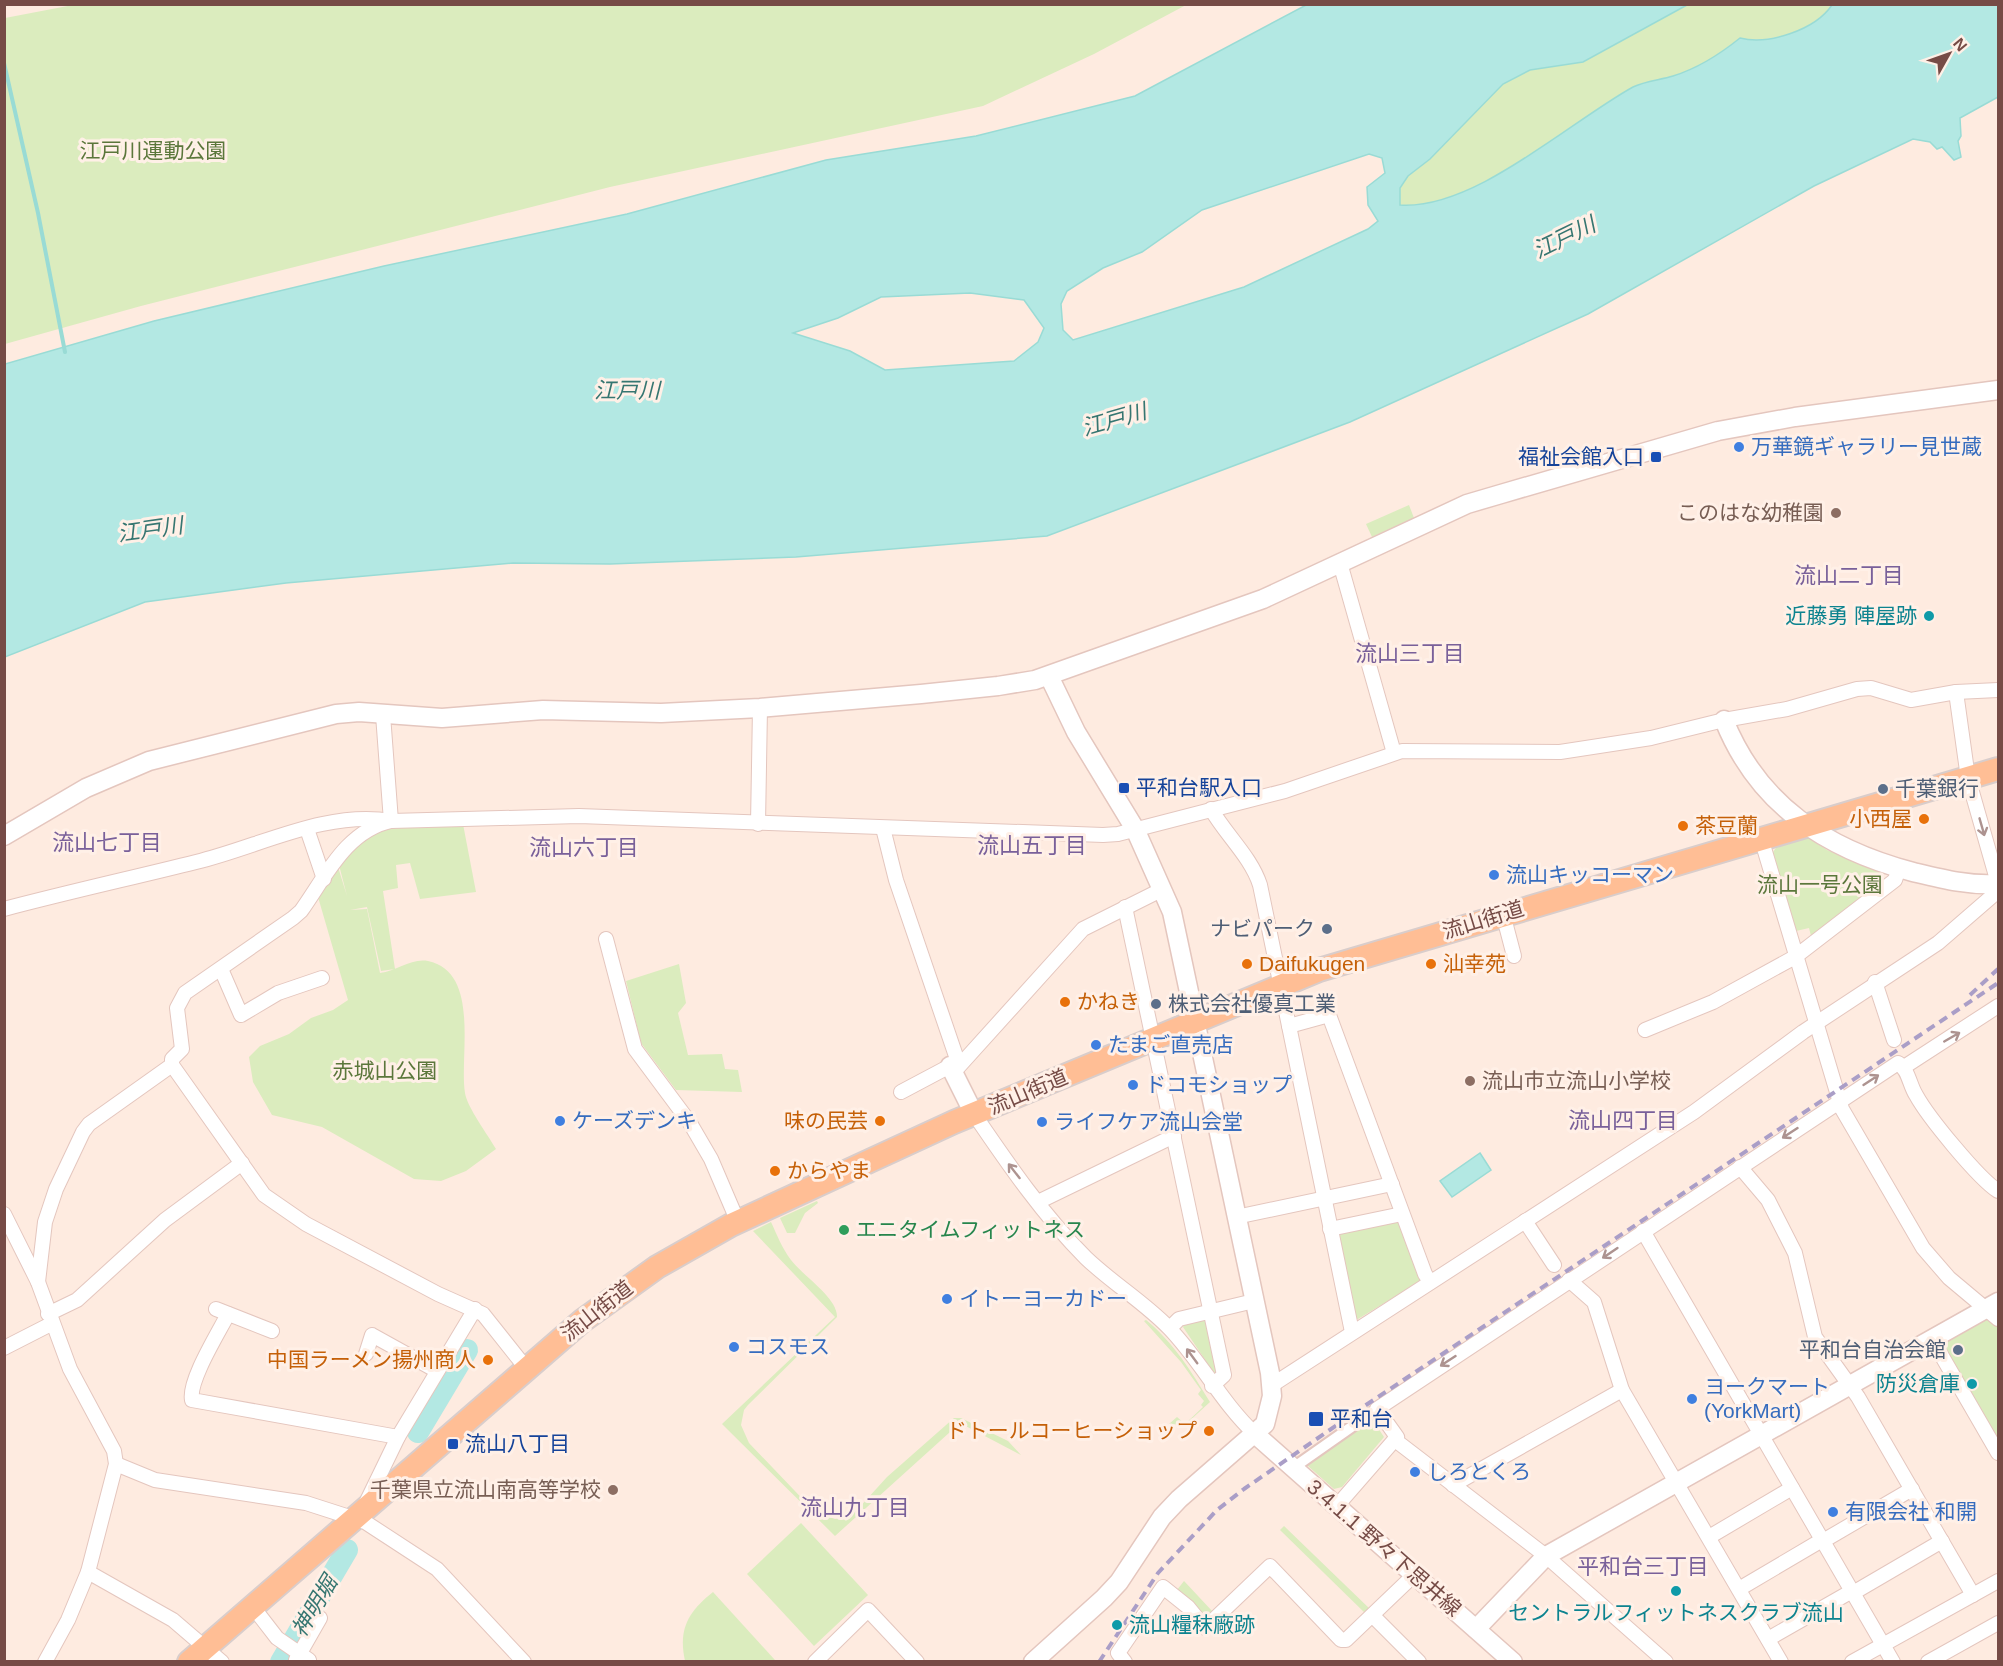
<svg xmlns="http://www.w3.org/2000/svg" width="2003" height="1666" viewBox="0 0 2003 1666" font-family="Helvetica,'Noto Sans JP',sans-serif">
	<rect width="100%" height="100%" fill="#feebe0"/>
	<!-- green -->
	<g fill="#dbecbe">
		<polygon points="78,4 1186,4 1186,5 1094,54 983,106 610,187 141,306 5,344 5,18"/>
		<path d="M 1687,5 L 1832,5 C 1814,30 1769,45 1740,38 C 1718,55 1699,68 1673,76 C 1660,80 1645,81 1633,87 C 1568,123 1474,210 1400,205 L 1400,188 L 1408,176 L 1430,159 L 1503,84 L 1530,70 L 1583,62 Z"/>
		<polygon points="1409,505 1414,518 1372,537 1366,524"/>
		<path d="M 463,824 L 476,892 L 420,899 L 410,863 L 396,865 L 398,888 L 383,891 L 395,969 L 381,971 L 367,907 L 350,910 L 367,909 L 380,973 C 397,971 411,958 428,961 C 481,972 459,1057 465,1093 C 467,1107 488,1135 496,1149 L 466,1171 L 441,1181 L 414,1179 L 322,1127 L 272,1115 L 253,1082 L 249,1057 L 260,1046 L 289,1034 L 311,1018 L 333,1010 L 348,1000 L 318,897 L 338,867 L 347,896 L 339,865 L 350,849 L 386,826 Z"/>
		<polygon points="1807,836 1827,850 1881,872 1883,881 1811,936 1809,928 1796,931 1773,852 1778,845"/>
		<polygon points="679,964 686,1003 678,1013 688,1055 722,1054 725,1069 738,1070 742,1092 676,1090 641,1043 626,981"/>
		<polygon points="817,1201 818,1203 805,1213 795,1233 787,1233 780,1218"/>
		<polygon points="1401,1221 1421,1275 1419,1282 1358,1319 1353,1318 1336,1234"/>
		<path d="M 771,1222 C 777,1235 782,1248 791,1260 C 803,1276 838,1298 837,1317 L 748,1405 L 744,1410 L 741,1425 L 749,1443 L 815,1512 L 835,1519 L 845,1518 L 857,1510 L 887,1477 L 954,1418 L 961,1418 L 1008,1441 L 1021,1455 L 960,1423 L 835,1536 L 722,1424 L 835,1317 L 753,1231 Z"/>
		<polygon points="1205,1317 1220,1371 1214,1373 1183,1327 1185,1322"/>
		<polygon points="1983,1317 1998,1327 1998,1443 1940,1346 1944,1340"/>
		<path d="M 1146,1320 C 1174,1343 1191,1371 1210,1402 L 1185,1425 L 1169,1424 L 1177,1417 L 1185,1424 L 1203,1407 L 1201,1405 L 1204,1401 L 1198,1394 L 1201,1390 L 1181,1362 L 1144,1321 Z"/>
		<polygon points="1372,1419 1384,1437 1342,1487 1334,1489 1308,1466 1307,1461"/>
		<polygon points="801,1523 868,1595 814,1646 747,1574"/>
		<polygon points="1284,1526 1372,1611 1367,1615 1280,1530"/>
		<polygon points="1184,1581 1213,1612 1208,1617 1203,1616 1177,1590"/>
		<path d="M 713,1592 L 775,1660 L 774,1661 L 685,1661 C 678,1629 688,1612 713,1592 Z"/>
	</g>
	<!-- water -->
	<g fill="#b3e8e3" stroke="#99dbd5" stroke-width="1.5" fill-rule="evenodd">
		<path d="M 1308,4 L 1687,5 L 1583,62 L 1530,70 L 1503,84 L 1430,159 L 1408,176 L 1400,188 L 1400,205 C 1474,210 1568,123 1633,87 C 1645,81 1660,80 1673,76 C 1699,68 1719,55 1740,38 C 1769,45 1815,30 1832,5 L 1998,5 L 1998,97 L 1960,118 L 1961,136 L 1958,141 L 1961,157 L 1954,160 L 1942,147 L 1937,149 L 1930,142 L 1913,139 L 1814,186 L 1588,314 L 1350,422 L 1047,536 L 796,557 L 610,564 L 513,563 L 286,583 L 145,602 L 5,657 L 5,364 L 154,321 L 384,266 L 627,214 L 826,160 L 976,136 L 1135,96 ZM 1369,154 L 1382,158 L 1385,173 L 1367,187 L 1368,205 L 1378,221 L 1368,229 L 1244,287 L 1073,340 L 1063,330 L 1061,304 L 1067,291 L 1103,268 L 1142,252 L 1202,210 ZM 970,293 L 1024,300 L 1044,328 L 1038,342 L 1014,361 L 885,370 L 850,351 L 793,333 L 838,318 L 881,297 Z"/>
		<polygon points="1480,1153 1491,1170 1452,1197 1440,1181"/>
	</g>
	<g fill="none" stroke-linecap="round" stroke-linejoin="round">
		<!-- stream -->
		<polyline stroke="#99dbd5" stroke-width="4" points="4,63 38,213 65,352"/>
		<!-- river -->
		<g stroke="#b3e8e3" stroke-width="22">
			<polyline points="418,1432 467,1350"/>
			<polyline points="281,1662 347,1550"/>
		</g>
		<defs>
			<polyline id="pedestrian" points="1293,1468 1377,1409"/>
			<g id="minor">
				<polyline points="1340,563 1394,753"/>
				<polyline points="1956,692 1968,778 1998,883"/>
				<path d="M 383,715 L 391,821 C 346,831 326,876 301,911 L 293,918 L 185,993 L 177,1008 L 182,1049 L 172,1059 L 172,1065 L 264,1195 L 306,1224 L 438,1294 L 483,1314 L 526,1368"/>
				<path d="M 1211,809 C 1226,835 1251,857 1260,885 L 1352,1332"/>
				<polyline points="758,824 760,708"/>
				<polyline points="883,828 896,880 959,1065"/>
				<polyline points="307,829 324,879"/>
				<polyline points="1761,838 1842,1109 1923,1248 1949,1278 1998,1319"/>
				<polyline points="1125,907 1224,1375 1212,1386"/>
				<path d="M 4,909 C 68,892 132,878 196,862 C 259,847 325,810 391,821 L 579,816 L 1103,835 L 1118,834 L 1285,791 L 1402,751 L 1560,752 L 1651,738 L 1724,720 L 1787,709 L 1857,689 L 1871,688 L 1911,700 L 1956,692 L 1998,690"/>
				<polyline points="1503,914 1514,956"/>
				<polyline points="606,939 635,1049 690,1123 711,1159 738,1222"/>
				<polyline points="221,969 241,1015 278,993 322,978"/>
				<polyline points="1875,982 1894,1040"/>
				<polyline points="1289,1026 1329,1015 1425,1274 1430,1282"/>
				<polyline points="1645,1030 1713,1002 1795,957 1895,880 1899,868"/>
				<polyline points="1904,1067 1998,1006"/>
				<polyline points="953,1073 1083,929 1163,889"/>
				<polyline points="901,1092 950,1066"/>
				<path d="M 974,1114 C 1008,1164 1043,1215 1086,1258 C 1112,1283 1144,1302 1169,1328 C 1201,1361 1221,1402 1255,1434"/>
				<polyline points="1740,1167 1768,1200 1795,1253 1815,1337 1858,1397 1973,1595"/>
				<polyline points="1038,1202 1174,1136"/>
				<polyline points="4,1214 38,1282 70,1369 114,1451 116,1464 88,1572 68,1620 45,1662"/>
				<polyline points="1236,1217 1392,1184"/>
				<polyline points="1525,1221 1554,1265"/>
				<polyline points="1330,1229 1402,1214"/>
				<polyline points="1643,1231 1893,1662"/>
				<polyline points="1569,1280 1594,1302 1622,1390 1781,1662"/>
				<polyline points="38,1282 45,1222 56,1189 83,1132 89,1124 172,1065"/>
				<polyline points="216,1309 272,1331"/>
				<polyline points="48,1314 77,1300 165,1220 242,1163"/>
				<path d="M 228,1314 C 219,1332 188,1381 192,1400 L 398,1437 L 475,1309"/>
				<polyline points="1170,1328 1179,1319 1254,1301"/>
				<polyline points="1932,1339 1998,1453"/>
				<polyline points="4,1348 51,1324"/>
				<polyline points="366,1354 372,1335 437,1371"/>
				<polyline points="1272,1385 1694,1112 1803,1032 1938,943 1998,891"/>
				<polyline points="1395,1440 1546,1556 1666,1662"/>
				<polyline points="116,1464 155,1480 306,1503 365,1522 437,1569 524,1662"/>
				<polyline points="1453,1485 1622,1390"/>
				<polyline points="366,1503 398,1437"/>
				<path d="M 1336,1507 L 1397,1437 L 1377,1409 L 1898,1063 C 1909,1070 1909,1084 1916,1095 C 1928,1117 1978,1178 1998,1191"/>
				<polyline points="1709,1537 1792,1488"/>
				<polyline points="1823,1541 1912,1489"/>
				<polyline points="88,1572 173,1620 222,1662"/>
				<polyline points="1739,1589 1822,1540"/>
				<polyline points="1853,1593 1942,1541"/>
				<polyline points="253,1607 277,1638 309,1660"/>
				<polyline points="1373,1616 1419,1662"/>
				<polyline points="1768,1639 1852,1591"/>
				<polyline points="296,1660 320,1618"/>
				<polyline points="815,1662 868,1610 917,1662"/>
				<polyline points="1125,1662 1118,1653 1163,1587 1188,1607 1205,1628 1270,1566 1341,1640 1346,1640 1414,1575"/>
				<polyline points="1852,1662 1998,1581"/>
				<polyline points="1928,1662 1998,1623"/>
			</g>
			<g id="tertiary">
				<path d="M 1724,720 C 1758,805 1826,849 1913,872 C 1942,879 1969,886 1998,884"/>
				<polyline points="4,836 86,788 149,761 336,714 359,712 442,718 543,710 661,713 760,708 921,694 998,686 1035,680 1263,599 1467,504 1501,494 1718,431 1795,417 1998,390"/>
				<polyline points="950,1066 974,1114"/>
				<polyline points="1255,1434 1513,1662"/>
				<polyline points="1476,1629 1546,1556 1998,1302"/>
				<polyline points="1033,1662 1104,1598 1119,1582 1162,1517 1179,1499 1265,1424 1272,1396 1270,1373 1172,912 1135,829 1076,732 1049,676"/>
			</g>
			<polyline id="primary" points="189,1662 582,1321 657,1267 731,1225 954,1122 1319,970 1998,769"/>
		</defs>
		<!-- pedestrian casing -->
		<use href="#pedestrian" stroke="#e4c6be" stroke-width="14"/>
		<!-- minor casing -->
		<use href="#minor" stroke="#e4c6be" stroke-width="16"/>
		<!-- tertiary casing -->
		<use href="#tertiary" stroke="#e4c6be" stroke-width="21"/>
		<!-- primary casing -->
		<use href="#primary" stroke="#d9cdcb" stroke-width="26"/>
		<!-- pedestrian -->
		<use href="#pedestrian" stroke="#fff" stroke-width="10"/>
		<!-- minor -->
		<use href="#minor" stroke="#fff" stroke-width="14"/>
		<!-- tertiary -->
		<use href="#tertiary" stroke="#fff" stroke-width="18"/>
		<!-- primary -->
		<use href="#primary" stroke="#ffbe95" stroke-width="22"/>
		<!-- rail -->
		<g stroke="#aa9ec7" stroke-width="4" stroke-dasharray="9 6" stroke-linecap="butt">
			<polyline points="1970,995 1998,969"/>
			<polyline points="1099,1662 1158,1573 1217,1510 1244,1489 1366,1405 1998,983"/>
		</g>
	</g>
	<!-- one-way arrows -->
	<defs><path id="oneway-shaft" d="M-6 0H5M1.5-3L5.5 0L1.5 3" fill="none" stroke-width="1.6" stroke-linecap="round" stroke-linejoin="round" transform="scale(1.5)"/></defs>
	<g stroke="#ad9390">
		<use href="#oneway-shaft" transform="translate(1982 827) rotate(74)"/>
		<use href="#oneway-shaft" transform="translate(1952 1037) rotate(-30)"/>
		<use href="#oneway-shaft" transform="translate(1871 1080) rotate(-33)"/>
		<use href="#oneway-shaft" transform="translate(1790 1133) rotate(147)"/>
		<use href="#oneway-shaft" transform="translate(1014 1171) rotate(-128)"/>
		<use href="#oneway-shaft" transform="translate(1610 1253) rotate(146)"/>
		<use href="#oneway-shaft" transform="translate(1192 1356) rotate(-126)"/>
		<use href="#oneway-shaft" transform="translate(1448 1361) rotate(147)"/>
	</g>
	<!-- markers -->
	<g fill="#3f7fe0" stroke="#fff0e7" stroke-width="2">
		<circle cx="1739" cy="447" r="6"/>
		<circle cx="1494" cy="875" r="6"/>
		<circle cx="1096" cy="1045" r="6"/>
		<circle cx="1133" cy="1085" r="6"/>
		<circle cx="560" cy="1121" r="6"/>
		<circle cx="1042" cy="1122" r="6"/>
		<circle cx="947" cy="1299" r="6"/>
		<circle cx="734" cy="1347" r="6"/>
		<circle cx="1692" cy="1399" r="6"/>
		<circle cx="1415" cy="1472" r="6"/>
		<circle cx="1833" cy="1512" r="6"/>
	</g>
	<g fill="#1a4fb4" stroke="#fff0e7" stroke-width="2">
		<rect x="1650" y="451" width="12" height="12" rx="3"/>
		<rect x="1118" y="782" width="12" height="12" rx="3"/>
		<rect x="1308" y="1411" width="16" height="16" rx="3"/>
		<rect x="447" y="1438" width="12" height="12" rx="3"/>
	</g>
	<g fill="#8d6e63" stroke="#fff0e7" stroke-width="2">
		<circle cx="1836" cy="513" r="6"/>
		<circle cx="1470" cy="1081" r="6"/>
		<circle cx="613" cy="1490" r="6"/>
	</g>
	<g fill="#0f9aa8" stroke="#fff0e7" stroke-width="2">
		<circle cx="1929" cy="616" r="6"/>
		<circle cx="1972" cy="1384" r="6"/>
		<circle cx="1676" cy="1591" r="6"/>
		<circle cx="1117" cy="1625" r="6"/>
	</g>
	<g fill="#5c6f8a" stroke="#fff0e7" stroke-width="2">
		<circle cx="1883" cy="789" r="6"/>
		<circle cx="1327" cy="929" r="6"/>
		<circle cx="1156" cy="1004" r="6"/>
		<circle cx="1958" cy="1350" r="6"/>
	</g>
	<g fill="#e8710a" stroke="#fff0e7" stroke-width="2">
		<circle cx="1924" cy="819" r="6"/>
		<circle cx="1683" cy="826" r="6"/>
		<circle cx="1247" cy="964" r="6"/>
		<circle cx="1431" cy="964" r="6"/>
		<circle cx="1065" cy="1002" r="6"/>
		<circle cx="880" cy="1121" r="6"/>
		<circle cx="775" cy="1171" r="6"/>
		<circle cx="488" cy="1360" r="6"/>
		<circle cx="1209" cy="1431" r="6"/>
	</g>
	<circle fill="#2e9e5b" stroke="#fff0e7" stroke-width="2" cx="844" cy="1230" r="6"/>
	<g text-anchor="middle" stroke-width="6" stroke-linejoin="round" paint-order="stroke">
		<!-- park labels -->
		<g font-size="21" fill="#5b773b" stroke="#fff0e7">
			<text x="153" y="158">江戸川運動公園</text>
			<text x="1820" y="892">流山一号公園</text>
			<text x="385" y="1078">赤城山公園</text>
		</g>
		<!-- shop labels -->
		<g font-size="21" fill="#366cbe" stroke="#fff0e7" text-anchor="start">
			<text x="1751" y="454">万華鏡ギャラリー見世蔵</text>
			<text x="1506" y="882">流山キッコーマン</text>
			<text x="1108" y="1052">たまご直売店</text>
			<text x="1145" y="1092">ドコモショップ</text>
			<text x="572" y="1128">ケーズデンキ</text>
			<text x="1054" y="1129">ライフケア流山会堂</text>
			<text x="959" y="1306">イトーヨーカドー</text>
			<text x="746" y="1354">コスモス</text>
			<text x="1704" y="1394">ヨークマート<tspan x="1704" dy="24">(YorkMart)</tspan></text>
			<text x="1427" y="1479">しろとくろ</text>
			<text x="1845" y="1519">有限会社 和開</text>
		</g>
		<!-- transit labels -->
		<g font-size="21" fill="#164399" stroke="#fff0e7" text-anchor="start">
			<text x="1644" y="464" text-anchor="end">福祉会館入口</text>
			<text x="1136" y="795">平和台駅入口</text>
			<text x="1330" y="1426">平和台</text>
			<text x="465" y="1451">流山八丁目</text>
		</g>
		<!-- education labels -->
		<g font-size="21" fill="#785e54" stroke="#fff0e7" text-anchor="end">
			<text x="1824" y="520">このはな幼稚園</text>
			<text x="1482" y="1088" text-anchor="start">流山市立流山小学校</text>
			<text x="601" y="1497">千葉県立流山南高等学校</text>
		</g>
		<!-- culture labels -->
		<g font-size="21" fill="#0d838f" stroke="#fff0e7" text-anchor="end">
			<text x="1917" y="623">近藤勇 陣屋跡</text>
			<text x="1960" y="1391">防災倉庫</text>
			<text x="1676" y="1620" text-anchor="middle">セントラルフィットネスクラブ流山</text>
			<text x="1129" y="1632" text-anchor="start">流山糧秣廠跡</text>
		</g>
		<!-- service labels -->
		<g font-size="21" fill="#4e5e75" stroke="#fff0e7" text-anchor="start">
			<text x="1895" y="796">千葉銀行</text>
			<text x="1315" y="936" text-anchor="end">ナビパーク</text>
			<text x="1168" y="1011">株式会社優真工業</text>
			<text x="1946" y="1357" text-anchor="end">平和台自治会館</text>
		</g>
		<!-- food labels -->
		<g font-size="21" fill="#c56008" stroke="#fff0e7" text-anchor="start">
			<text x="1912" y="826" text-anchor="end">小西屋</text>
			<text x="1695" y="833">茶豆蘭</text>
			<text x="1259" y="971">Daifukugen</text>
			<text x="1443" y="971">汕幸苑</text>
			<text x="1077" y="1009">かねき</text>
			<text x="868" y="1128" text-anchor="end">味の民芸</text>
			<text x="787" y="1178">からやま</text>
			<text x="476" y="1367" text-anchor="end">中国ラーメン揚州商人</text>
			<text x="1197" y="1438" text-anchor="end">ドトールコーヒーショップ</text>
		</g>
		<!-- street labels -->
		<g font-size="21" fill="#764b46" stroke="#fff0e7">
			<text transform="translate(1483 920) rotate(-17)" y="7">流山街道</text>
			<text transform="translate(1028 1092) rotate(-23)" y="7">流山街道</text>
			<text transform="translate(597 1311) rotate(-38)" y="7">流山街道</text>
			<text transform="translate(1384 1548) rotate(41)" y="7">3.4.1.1 野々下思井線</text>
		</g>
		<!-- leisure labels -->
		<g font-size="21" fill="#27864d" stroke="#fff0e7" text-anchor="start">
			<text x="856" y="1237">エニタイムフィットネス</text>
		</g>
		<!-- water labels -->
		<g font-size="22" font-style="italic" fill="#367671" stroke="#fff0e7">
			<text transform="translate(1564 237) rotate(-26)" y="8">江戸川</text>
			<text x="627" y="398">江戸川</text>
			<text transform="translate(1114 419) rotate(-16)" y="8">江戸川</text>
			<text transform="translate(150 529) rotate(-8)" y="8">江戸川</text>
			<text transform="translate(314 1606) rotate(-59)" y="8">神明堀</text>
		</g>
		<!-- neighbourhood labels -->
		<g font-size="22" fill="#79609a" stroke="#fff0e7">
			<text x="1849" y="583">流山二丁目</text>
			<text x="1410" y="661">流山三丁目</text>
			<text x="107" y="850">流山七丁目</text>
			<text x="1032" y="853">流山五丁目</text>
			<text x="584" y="855">流山六丁目</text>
			<text x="1623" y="1128">流山四丁目</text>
			<text x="855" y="1515">流山九丁目</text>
			<text x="1643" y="1574">平和台三丁目</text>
		</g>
	</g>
	<!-- border -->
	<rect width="2003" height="1666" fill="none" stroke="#764b46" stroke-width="12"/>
	<!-- north arrow -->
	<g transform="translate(1949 54) rotate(50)" stroke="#fff0e7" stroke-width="4.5" paint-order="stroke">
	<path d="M0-4.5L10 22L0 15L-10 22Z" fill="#764b46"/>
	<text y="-9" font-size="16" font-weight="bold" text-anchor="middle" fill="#764b46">N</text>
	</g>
</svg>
